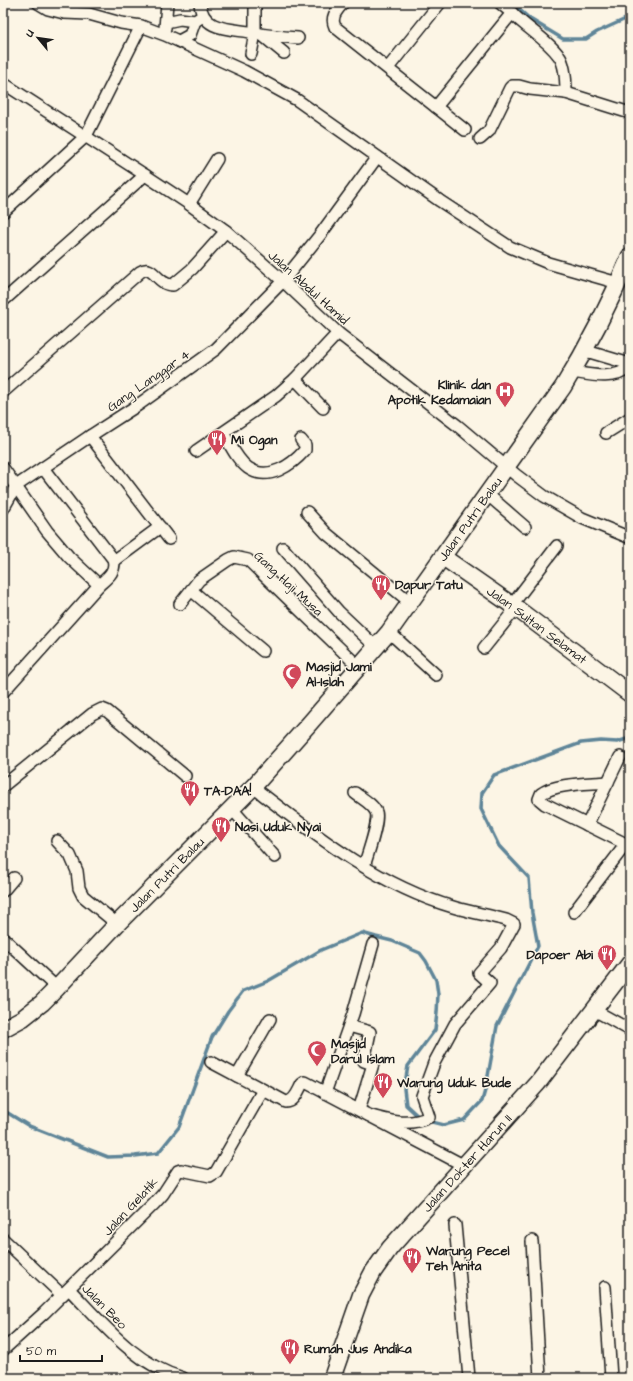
<svg xmlns="http://www.w3.org/2000/svg" width="633" height="1381" viewBox="0 0 633 1381" font-family="'Architects Daughter',sans-serif">
	<rect width="100%" height="100%" fill="#fcf5e5"/>
	<filter id="ink" filterUnits="userSpaceOnUse"><feTurbulence type="fractalNoise" baseFrequency=".025" numOctaves="2"/><feDisplacementMap in="SourceGraphic" scale="8" xChannelSelector="R" yChannelSelector="G"/><feConvolveMatrix kernelMatrix="1 2 1 2 8 2 1 2 1" color-interpolation-filters="sRGB"/></filter>
	<g filter="url(#ink)">
		<g fill="none" stroke-linecap="round" stroke-linejoin="round">
			<!-- stream -->
			<g stroke="#5e8598" stroke-width="3.5">
				<polyline points="512,3 530,19 563,39 586,39 597,32 630,17"/>
				<polyline points="3,1110 29,1126 108,1157 135,1156 158,1153 179,1127 212,1037 228,1011 243,991 268,981 321,950 362,933 376,937 392,941 420,953 426,961 436,980 438,994 437,1013 435,1030 408,1066 404,1089 406,1105 420,1118"/>
				<polyline points="428,1121 444,1125 464,1120 482,1101 486,1087 497,1026 538,946 532,913 529,878 499,846 481,809 482,793 494,775 581,743 601,741 617,742 630,738"/>
			</g>
			<defs>
				<g id="street">
					<polyline points="38,3 48,9 64,13 89,14 121,23 141,26 165,35 244,71 297,100 440,201 510,247 548,263 618,283"/>
					<path d="M 200,3 C 202,33 234,28 255,33 C 270,36 283,37 298,38"/>
					<path d="M 343,3 C 337,10 330,17 335,27 L 465,130"/>
					<polyline points="500,3 512,13"/>
					<polyline points="166,22 180,19 195,21 203,16"/>
					<polyline points="165,28 167,3"/>
					<polyline points="262,35 284,53"/>
					<polyline points="179,41 190,35 195,21"/>
					<polyline points="251,54 255,33 255,3"/>
					<polyline points="388,68 440,3"/>
					<polyline points="3,83 145,175 189,204 226,231 283,281 338,333 458,426 516,475 544,496 582,518 628,537"/>
					<path d="M 436,107 L 512,13 C 526,28 547,39 559,56 C 565,64 566,83 566,93"/>
					<polyline points="480,139 489,131 510,88 512,86 519,86 530,89 566,93 630,113"/>
					<polyline points="189,204 217,159"/>
					<polyline points="3,212 86,136 141,26"/>
					<polyline points="3,301 145,175"/>
					<polyline points="586,351 630,364"/>
					<path d="M 573,372 C 591,375 614,381 630,367"/>
					<polyline points="295,379 323,408"/>
					<path d="M 3,392 L 140,272 C 154,263 156,285 173,285 L 192,269 L 226,231"/>
					<path d="M 223,433 C 230,444 237,460 248,468 C 268,482 292,465 305,450 L 305,445 L 301,440"/>
					<polyline points="606,433 630,418"/>
					<polyline points="90,436 169,539"/>
					<polyline points="196,451 276,396 295,379 338,333"/>
					<polyline points="3,468 47,531 69,557 99,585 3,692"/>
					<path d="M 43,468 L 113,559 C 117,571 107,578 99,585"/>
					<polyline points="487,494 525,527"/>
					<polyline points="3,509 16,486 90,436 138,405 216,349 283,281 320,235 377,157"/>
					<polyline points="307,512 326,533 411,603"/>
					<polyline points="283,548 339,612 376,647"/>
					<polyline points="114,561 160,527"/>
					<polyline points="191,590 263,651"/>
					<polyline points="180,604 199,580 228,560 234,557 248,560 359,667"/>
					<polyline points="512,605 557,546"/>
					<polyline points="389,632 436,675"/>
					<polyline points="484,648 516,608"/>
					<path d="M 608,782 C 589,784 556,783 541,794 L 539,799 L 545,804 L 630,846"/>
					<polyline points="3,786 92,714 102,709 107,711 185,776"/>
					<path d="M 253,787 C 314,834 377,885 453,907 C 470,912 488,915 506,920 L 514,924 L 501,948 L 479,973 L 490,983 L 455,1024 L 434,1063 L 422,1096 L 429,1117 C 409,1127 388,1121 368,1115"/>
					<path d="M 355,793 C 361,798 373,804 376,812 C 380,819 367,857 364,866"/>
					<polyline points="232,809 275,857"/>
					<polyline points="587,825 620,757"/>
					<polyline points="57,841 70,855 77,871 79,888 83,896 117,924"/>
					<polyline points="3,891 14,878"/>
					<polyline points="574,912 626,844"/>
					<polyline points="3,938 57,988"/>
					<polyline points="594,1010 630,1030"/>
					<polyline points="349,1026 370,1032 364,1061 373,1064 359,1110"/>
					<path d="M 211,1062 L 286,1102 C 295,1102 298,1091 302,1084 L 305,1082 L 307,1083 L 463,1165"/>
					<polyline points="237,1076 270,1019"/>
					<polyline points="325,1093 353,1014 373,944"/>
					<polyline points="455,1225 469,1378"/>
					<polyline points="3,1239 62,1295"/>
					<polyline points="532,1241 540,1378"/>
					<polyline points="605,1287 611,1378"/>
					<path d="M 69,1289 C 102,1323 135,1365 183,1378"/>
					<polyline points="3,1350 44,1313 154,1204 163,1194 178,1171 181,1170 210,1176 216,1172 263,1090"/>
				</g>
				<g id="secondary">
					<path id="s1" d="M 443,557 L 516,608 L 630,694"/>
					<path id="s2" d="M 3,1029 L 23,1018 L 42,1003 L 57,988 L 117,924 L 253,787 L 309,724 L 389,632 L 563,387 C 589,345 611,301 630,256"/>
					<path id="s3" d="M 332,1378 L 361,1295 L 373,1272 L 390,1248 L 538,1083 L 630,963"/>
				</g>
			</defs>
			<!-- street casing -->
			<use href="#street" stroke="#1c1c1c" stroke-width="14"/>
			<!-- secondary casing -->
			<use href="#secondary" stroke="#1c1c1c" stroke-width="19"/>
			<!-- street -->
			<use href="#street" stroke="#fcf5e5" stroke-width="11"/>
			<!-- secondary -->
			<use href="#secondary" stroke="#fcf5e5" stroke-width="16"/>
		</g>
	</g>
	<!-- icons -->
	<defs>
		<symbol id="hospital-pin" viewBox="-11 -11 22 30"><path d="M0 17L-7.5 6A9.5 9.5 0 1 1 7.5 6Z" fill="#d1495b" stroke="#fcf5e5"/><path d="M-5-5h3v3.5h4V-5h3V5h-3V1.5h-4V5h-3Z" fill="#fff"/></symbol>
		<symbol id="restaurant-pin" viewBox="-11 -11 22 30"><path d="M0 17L-7.5 6A9.5 9.5 0 1 1 7.5 6Z" fill="#d1495b" stroke="#fcf5e5"/><path d="M-5-6h1v4h1v-4h1v4h1v-4h1v5L-1.5 .5V6h-2V.5L-5-1ZM5-6V6H3V1.5H1.5Q1.5-4 5-6Z" fill="#fff"/></symbol>
		<symbol id="mosque-pin" viewBox="-11 -11 22 30"><path d="M0 17L-7.5 6A9.5 9.5 0 1 1 7.5 6Z" fill="#d1495b" stroke="#fcf5e5"/><path d="M3.5-4.9A6 6 0 1 0 3.5 4.9A5 5 0 1 1 3.5-4.9Z" fill="#fff"/></symbol>
	</defs>
	<g fill-rule="evenodd">
		<use href="#hospital-pin" x="494" y="380" width="22" height="30"/>
		<use href="#restaurant-pin" x="206" y="428" width="22" height="30"/>
		<use href="#restaurant-pin" x="370" y="573" width="22" height="30"/>
		<use href="#mosque-pin" x="281" y="662" width="22" height="30"/>
		<use href="#restaurant-pin" x="179" y="779" width="22" height="30"/>
		<use href="#restaurant-pin" x="210" y="815" width="22" height="30"/>
		<use href="#restaurant-pin" x="596" y="943" width="22" height="30"/>
		<use href="#mosque-pin" x="306" y="1039" width="22" height="30"/>
		<use href="#restaurant-pin" x="372" y="1071" width="22" height="30"/>
		<use href="#restaurant-pin" x="401" y="1246" width="22" height="30"/>
		<use href="#restaurant-pin" x="279" y="1337" width="22" height="30"/>
	</g>
	<g text-anchor="middle" stroke-width="3" stroke-linejoin="round" paint-order="stroke">
		<!-- street labels -->
		<g font-size="13" fill="#1c1c1c" stroke="#fcf5e5">
			<text transform="translate(309 287) rotate(42)" y="5">Jalan Abdul Hamid</text>
			<text transform="translate(148 380) rotate(-35)" y="5">Gang Langgar 4</text>
			<text dy="5" stroke="none"><textPath href="#s2" startOffset="694">Jalan Putri Balau</textPath></text>
			<text transform="translate(289 583) rotate(43)" y="5">Gang Haji Musa</text>
			<text dy="5" stroke="none"><textPath href="#s1" startOffset="116">Jalan Sultan Selamat</textPath></text>
			<text dy="5" stroke="none"><textPath href="#s2" startOffset="226">Jalan Putri Balau</textPath></text>
			<text dy="5" stroke="none"><textPath href="#s3" startOffset="258">Jalan Dokter Harun II</textPath></text>
			<text transform="translate(130 1206) rotate(-47)" y="5">Jalan Gelatik</text>
			<text transform="translate(105 1306) rotate(45)" y="5">Jalan Beo</text>
		</g>
		<!-- poi labels -->
		<g font-size="13" font-weight="bold" fill="#1c1c1c" stroke="#fcf5e5" text-anchor="start">
			<text x="491" y="389" text-anchor="end">Klinik dan<tspan x="491" dy="15">Apotik Kedamaian</tspan></text>
			<text x="231" y="444">Mi Ogan</text>
			<text x="395" y="589">Dapur Tatu</text>
			<text x="306" y="671">Masjid Jami<tspan x="306" dy="15">Al-Islah</tspan></text>
			<text x="204" y="795">TA-DAA!</text>
			<text x="235" y="831">Nasi Uduk Nyai</text>
			<text x="593" y="959" text-anchor="end">Dapoer Abi</text>
			<text x="331" y="1048">Masjid<tspan x="331" dy="15">Darul Islam</tspan></text>
			<text x="397" y="1087">Warung Uduk Bude</text>
			<text x="426" y="1255">Warung Pecel<tspan x="426" dy="15">Teh Anita</tspan></text>
			<text x="304" y="1353">Rumah Jus Andika</text>
		</g>
	</g>
	<!-- margin -->
	<rect width="633" height="1381" fill="none" stroke="#fcf5e5" stroke-width="16"/>
	<rect x="8" y="8" width="617" height="1365" fill="none" stroke="#1c1c1c" stroke-width="1.5" filter="url(#ink)"/>
	<!-- north arrow -->
	<g transform="translate(38 38) rotate(299)" stroke="#fcf5e5" stroke-width="3" paint-order="stroke">
	<path d="M0-3L7 15L0 10L-7 15Z" fill="#1c1c1c"/>
	<text y="-6" font-size="11" font-weight="bold" text-anchor="middle" fill="#1c1c1c">U</text>
	</g>
	<!-- scale -->
	<path d="M20 1355v6h82v-6" fill="none" stroke="#1c1c1c" stroke-width="2"/>
	<text x="26" y="1355" font-size="12" fill="#1c1c1c" stroke="#fcf5e5" stroke-width="3" paint-order="stroke">50 m</text>
</svg>
